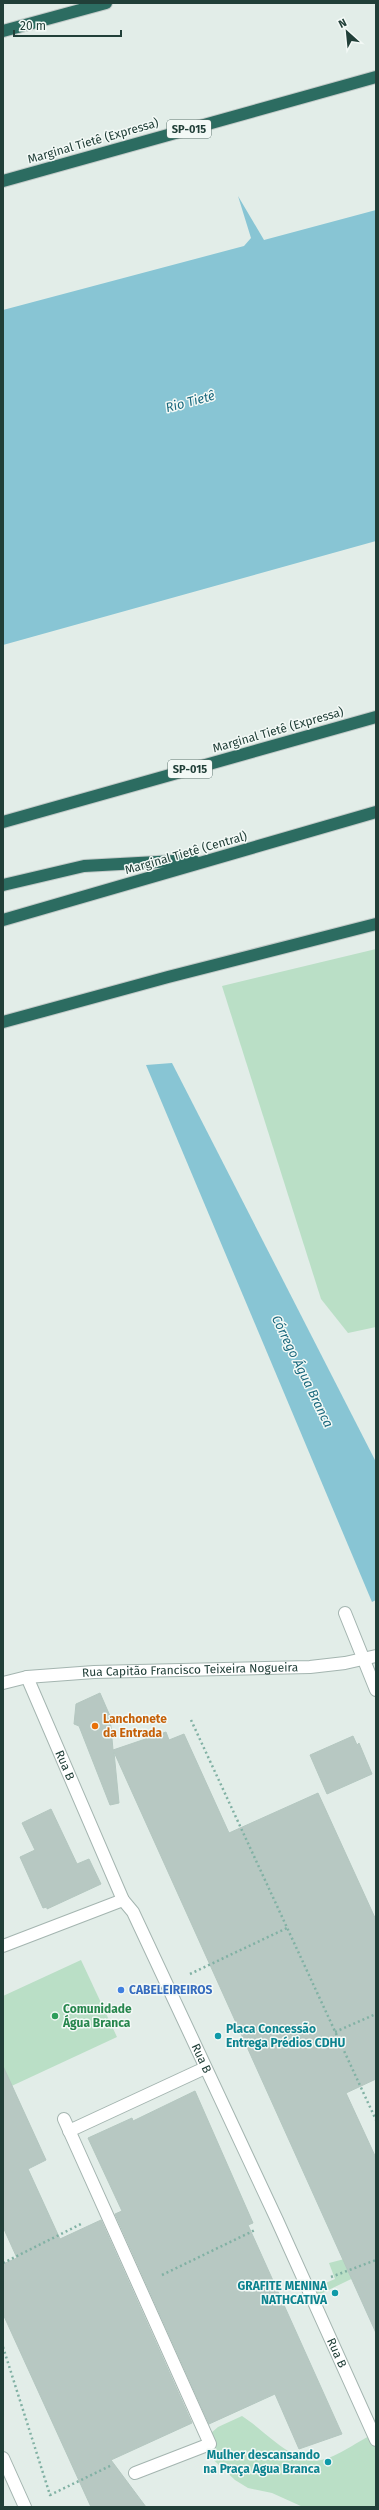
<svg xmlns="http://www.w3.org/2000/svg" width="379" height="2510" viewBox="0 0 379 2510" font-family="'Fira Sans',sans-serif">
	<rect width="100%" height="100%" fill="#e2ede8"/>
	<!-- green -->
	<g fill="#badfc6">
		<polygon points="376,949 376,1327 348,1333 321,1299 222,986"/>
		<polygon points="81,1960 117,2037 3,2090 3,1996"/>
		<polygon points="356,2256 376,2267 312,2298 309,2290 335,2279 329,2263"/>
		<path d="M 242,2416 C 263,2429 295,2466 321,2460 C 338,2457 359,2440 376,2433 L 376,2507 L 303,2507 L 272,2493 L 248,2488 L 235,2480 L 204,2451 L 204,2439 L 218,2427 Z"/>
	</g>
	<!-- water -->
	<g fill="#88c5d4">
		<polygon points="238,196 264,240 376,210 376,541 3,645 3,310 244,246 251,238"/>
		<polygon points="172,1063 376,1462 376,1600 372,1602 146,1065"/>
	</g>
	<!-- building -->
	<g fill="#b7c8c2" stroke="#b4c7c0">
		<polygon points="100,1693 110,1716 113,1750 166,1732 169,1740 184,1734 229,1833 318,1793 376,1920 376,2079 346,2093 376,2158 376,2333 114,1752 119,1803 110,1805 79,1726 74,1724 76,1704"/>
		<polygon points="353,1736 357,1745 359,1743 372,1774 327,1794 310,1755"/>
		<polygon points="51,1809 77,1864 89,1859 101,1884 47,1909 47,1907 43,1908 20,1857 35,1850 22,1823"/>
		<polygon points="3,2066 46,2160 28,2169 60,2239 101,2220 192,2423 111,2460 146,2507 91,2507 3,2314 3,2264 17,2258 3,2227"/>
		<polygon points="195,2091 253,2223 248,2225 342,2434 299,2449 275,2394 209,2424 115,2214 122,2211 88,2138 132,2118 133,2121"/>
	</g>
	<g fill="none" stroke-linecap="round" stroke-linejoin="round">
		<defs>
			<g id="lane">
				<polyline points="345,1613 376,1690"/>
				<path id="s1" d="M 27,1677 L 123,1900 L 133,1912 L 277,2220 L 376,2440"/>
				<polyline points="64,2119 210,2444 135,2473"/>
			</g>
			<g id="street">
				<path id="s2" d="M 3,1683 L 27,1677 L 94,1672 L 310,1667 L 345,1663 L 376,1656"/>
				<polyline points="3,1946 123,1900"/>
				<polyline points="69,2131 205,2068"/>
				<polyline points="3,2458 25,2507"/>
			</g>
			<g id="highway">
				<polyline points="3,31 106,3"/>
				<polyline points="3,181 376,77"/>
				<polyline points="3,822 376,717"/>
				<polyline points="3,885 84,866 193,860"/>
				<polyline points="3,920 376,812"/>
				<polyline points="3,1022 168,977 376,924"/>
			</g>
		</defs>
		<!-- lane casing -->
		<use href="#lane" stroke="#a4b5b0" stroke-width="14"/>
		<!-- street casing -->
		<use href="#street" stroke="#a4b5b0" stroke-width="14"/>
		<!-- highway casing -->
		<use href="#highway" stroke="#c1c9c7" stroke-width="14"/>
		<!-- path -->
		<g stroke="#81b1a4" stroke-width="2.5" stroke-dasharray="2 3" stroke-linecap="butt">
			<polyline points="191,1720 376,2120"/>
			<polyline points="190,1974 287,1928"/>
			<polyline points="335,2032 376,2014"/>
			<polyline points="3,2263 83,2223"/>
			<polyline points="162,2275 255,2230"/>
			<polyline points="331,2277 376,2260"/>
			<polyline points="3,2347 50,2495 112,2465"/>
		</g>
		<!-- lane -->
		<use href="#lane" stroke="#fff" stroke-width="12"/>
		<!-- street -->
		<use href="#street" stroke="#fff" stroke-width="12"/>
		<!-- highway -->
		<use href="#highway" stroke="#2c6c61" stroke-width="12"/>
	</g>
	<!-- markers -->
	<circle fill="#e8710a" stroke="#f3f9f6" stroke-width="1.5" cx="95" cy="1726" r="4"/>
	<circle fill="#3f7fe0" stroke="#f3f9f6" stroke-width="1.5" cx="121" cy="1990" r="4"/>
	<circle fill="#2e9e5b" stroke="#f3f9f6" stroke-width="1.5" cx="55" cy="2016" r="4"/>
	<g fill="#0f9aa8" stroke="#f3f9f6" stroke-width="1.5">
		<circle cx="218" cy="2036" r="4"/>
		<circle cx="335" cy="2293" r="4"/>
		<circle cx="328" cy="2462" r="4"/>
	</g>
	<g text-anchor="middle" stroke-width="3" stroke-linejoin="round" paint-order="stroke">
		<!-- shield labels -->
		<g fill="#f3f9f6" stroke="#607771" stroke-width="1">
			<rect x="167" y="120" width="44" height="18" rx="3"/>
			<rect x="168" y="760" width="44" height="18" rx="3"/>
		</g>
		<g font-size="11" font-weight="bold" fill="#213f38">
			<text x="189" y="133">SP-015</text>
			<text x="190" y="773">SP-015</text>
		</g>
		<!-- street labels -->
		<g font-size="12" fill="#213f38" stroke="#f3f9f6">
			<text transform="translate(93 141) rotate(-16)" y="4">Marginal Tietê (Expressa)</text>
			<text transform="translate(278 730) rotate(-16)" y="4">Marginal Tietê (Expressa)</text>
			<text transform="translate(186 853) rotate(-16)" y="4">Marginal Tietê (Central)</text>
			<text dy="4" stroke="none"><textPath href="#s2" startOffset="188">Rua Capitão Francisco Teixeira Nogueira</textPath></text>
			<text dy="4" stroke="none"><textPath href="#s1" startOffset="96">Rua B</textPath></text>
			<text dy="4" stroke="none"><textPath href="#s1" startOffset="420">Rua B</textPath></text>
			<text dy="4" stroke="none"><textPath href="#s1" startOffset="744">Rua B</textPath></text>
		</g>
		<!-- food labels -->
		<g font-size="12" font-weight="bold" fill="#c56008" stroke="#f3f9f6" text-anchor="start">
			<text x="103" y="1723">Lanchonete<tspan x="103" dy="14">da Entrada</tspan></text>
		</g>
		<!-- shop labels -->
		<g font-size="12" font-weight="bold" fill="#366cbe" stroke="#f3f9f6" text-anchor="start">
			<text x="129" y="1994">CABELEIREIROS</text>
		</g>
		<!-- leisure labels -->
		<g font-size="12" font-weight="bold" fill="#27864d" stroke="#f3f9f6" text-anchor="start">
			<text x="63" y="2013">Comunidade<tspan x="63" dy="14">Água Branca</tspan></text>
		</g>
		<!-- culture labels -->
		<g font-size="12" font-weight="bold" fill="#0d838f" stroke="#f3f9f6" text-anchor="end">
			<text x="226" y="2033" text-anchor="start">Placa Concessão<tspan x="226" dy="14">Entrega Prédios CDHU</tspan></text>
			<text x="327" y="2290">GRAFITE MENINA<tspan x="327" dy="14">NATHCATIVA</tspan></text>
			<text x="320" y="2459">Mulher descansando<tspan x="320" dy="14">na Praça Agua Branca</tspan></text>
		</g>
		<!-- water labels -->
		<g font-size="13" font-style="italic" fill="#19687d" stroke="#f3f9f6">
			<text transform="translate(190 401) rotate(-15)" y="5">Rio Tietê</text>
			<text transform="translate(303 1371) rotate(64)" y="5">Córrego Água Branca</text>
		</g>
	</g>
	<!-- border -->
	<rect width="379" height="2510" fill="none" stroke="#213f38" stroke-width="8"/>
	<!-- north arrow -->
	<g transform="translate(347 32) rotate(333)" stroke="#f3f9f6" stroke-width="3" paint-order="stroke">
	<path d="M0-3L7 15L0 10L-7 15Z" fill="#213f38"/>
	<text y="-6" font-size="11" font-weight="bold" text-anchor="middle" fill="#213f38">N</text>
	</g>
	<!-- scale -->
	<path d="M14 30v6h107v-6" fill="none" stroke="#213f38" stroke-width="2"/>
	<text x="20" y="30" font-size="12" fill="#213f38" stroke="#f3f9f6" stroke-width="3" paint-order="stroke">20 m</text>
</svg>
